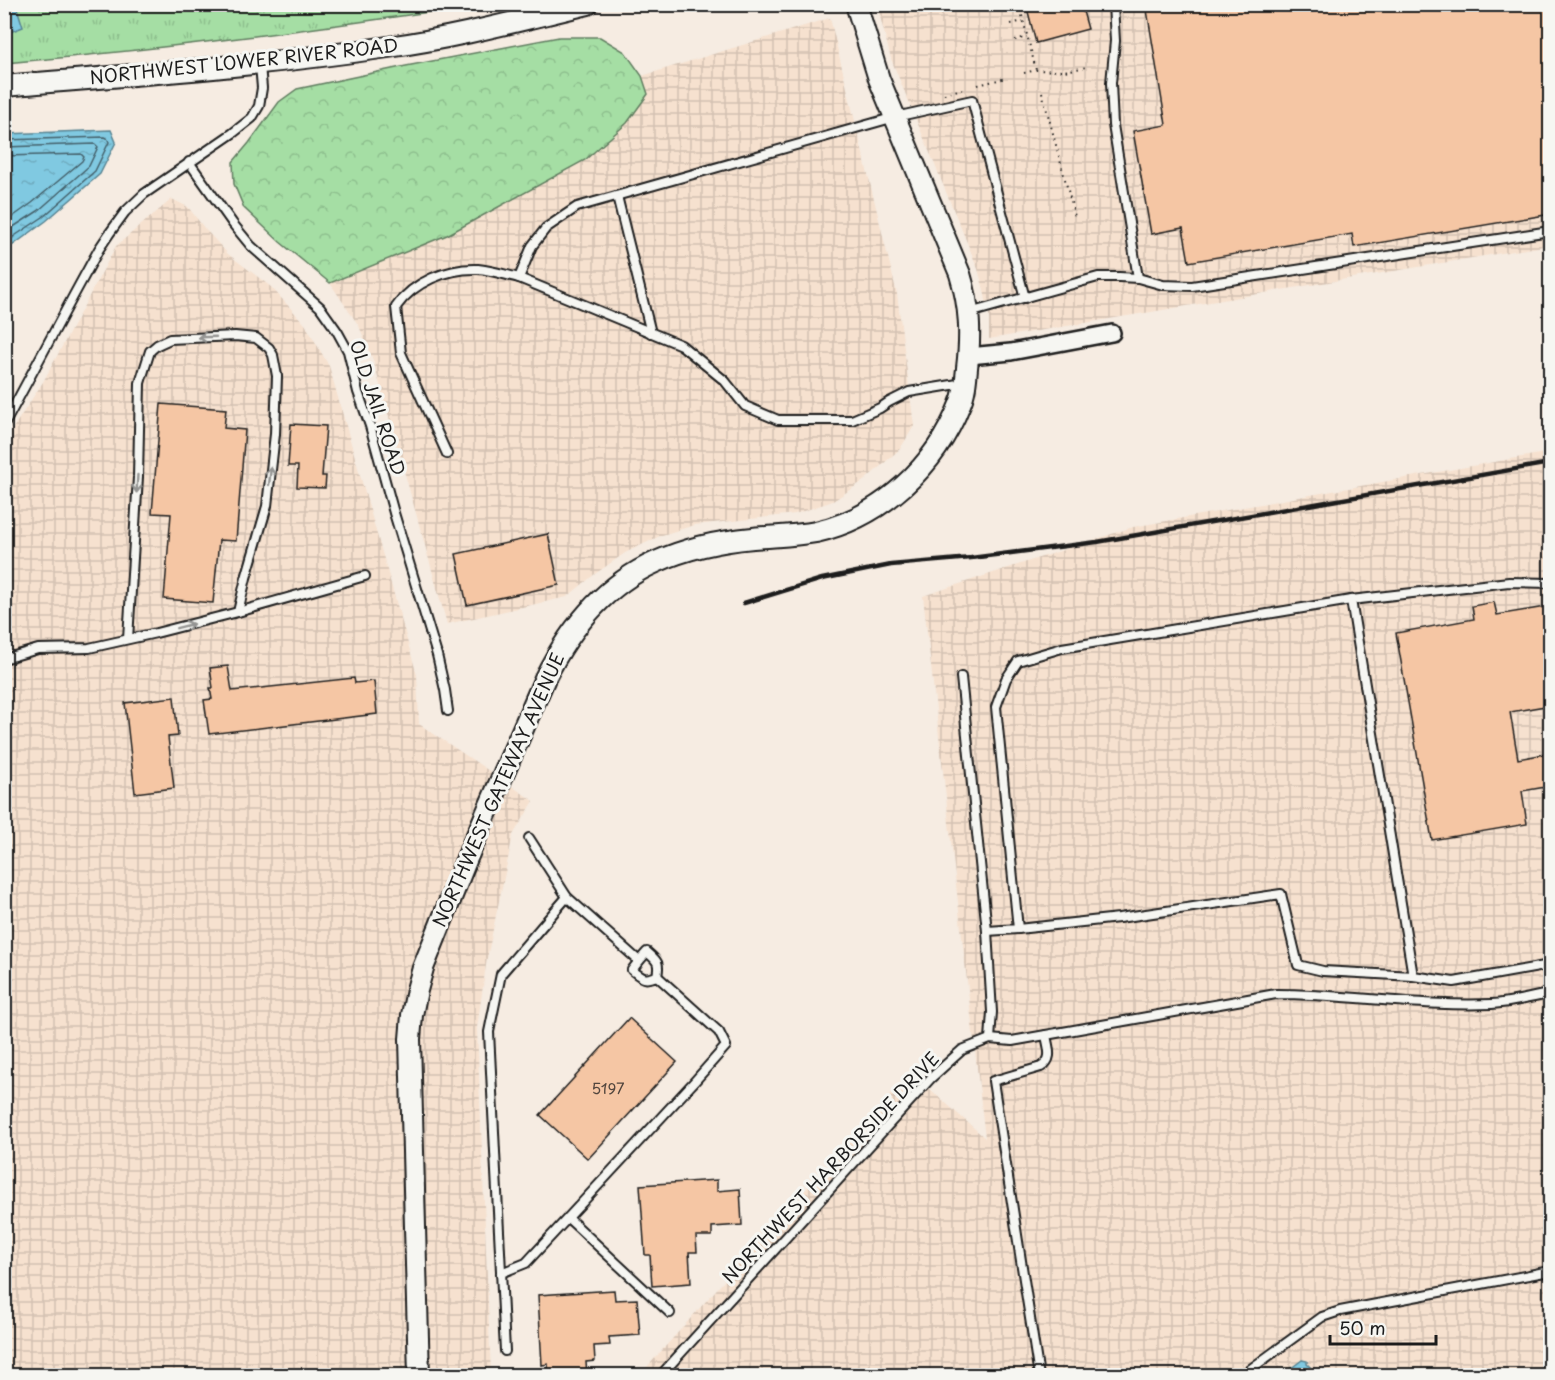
<svg xmlns="http://www.w3.org/2000/svg" width="1555" height="1380" viewBox="0 0 1555 1380" font-family="'Playpen Sans',sans-serif">
	<defs>
		<pattern id="industrial-grid" width="8" height="8" patternUnits="userSpaceOnUse" patternTransform="scale(1.5)"><rect width="8" height="8" fill="#f6e1cf"/><path d="M0 4h8M4 0v8" fill="none" stroke="#d2c0b1"/></pattern>
		<pattern id="forest-crowns" width="20" height="18" patternUnits="userSpaceOnUse" patternTransform="scale(1.5)"><rect width="20" height="18" fill="#a5dea4"/><path d="M2 6a3 3 0 1 1 6 0M12 15a3 3 0 1 1 6 0" fill="none" stroke="#8dbe8d"/></pattern>
		<pattern id="park-tufts" width="24" height="20" patternUnits="userSpaceOnUse" patternTransform="scale(1.5)"><rect width="24" height="20" fill="#a5dea4"/><path d="M3 7l-1-3M5 7V3M7 7l1-3M15 17l-1-3M17 17v-4M19 17l1-3" fill="none" stroke="#8dbe8d"/></pattern>
		<pattern id="water-ripples" width="26" height="14" patternUnits="userSpaceOnUse" patternTransform="scale(1.5)"><rect width="26" height="14" fill="#80c9e1"/><path d="M2 4q2-2 4 0t4 0M15 11q2-2 4 0t4 0" fill="none" stroke="#6eacc0"/></pattern>
	</defs>
	<rect width="100%" height="100%" fill="#f6ece2"/>
	<filter id="ink" filterUnits="userSpaceOnUse"><feTurbulence type="fractalNoise" baseFrequency=".0167" numOctaves="2"/><feDisplacementMap in="SourceGraphic" scale="12" xChannelSelector="R" yChannelSelector="G"/><feConvolveMatrix kernelMatrix="1 2 1 2 8 2 1 2 1" color-interpolation-filters="sRGB"/></filter>
	<g filter="url(#ink)">
		<!-- industrial -->
		<g fill="url(#industrial-grid)">
			<polygon points="877,5 1550,5 1550,245 989,339 989,316 984,290 978,269 891,59"/>
			<polygon points="830,18 897,294 914,426 900,449 865,480 833,501 795,514 695,525 662,535 625,553 595,574 567,597 447,624 373,360 359,326 330,283 447,235 585,160 648,95 642,76"/>
			<polygon points="172,199 188,207 205,229 228,254 271,287 305,324 329,366 417,675 419,724 534,801 513,835 487,958 477,1028 491,1375 5,1375 4,442 43,382 116,246"/>
			<polygon points="1550,452 1550,1375 639,1376 911,1072 985,1138 923,596 1133,527"/>
		</g>
		<!-- forest -->
		<polygon fill="url(#forest-crowns)" stroke="#607d60" stroke-width="1.5" points="559,37 600,37 625,52 642,76 648,94 627,123 585,160 447,235 330,283 280,242 244,208 234,184 233,162 249,143 279,102 297,89 406,66"/>
		<!-- park -->
		<path fill="url(#park-tufts)" stroke="#607d60" stroke-width="1.5" d="M 5,5 L 475,5 C 319,29 162,49 5,63 Z"/>
		<!-- water -->
		<g fill="url(#water-ripples)" stroke="#588492" stroke-width="1.5">
			<polygon points="5,4 16,5 23,27 5,34"/>
			<polygon points="111,130 116,142 100,174 46,221 13,245 5,248 5,134"/>
			<polygon points="1302,1360 1307,1361 1307,1364 1310,1367 1313,1375 1282,1375"/>
		</g>
		<g fill="none" stroke-linecap="round" stroke-linejoin="round">
			<!-- shore -->
			<g stroke="#44616b" stroke-width="1.5">
				<polyline points="4,140 105,137 107,138 109,142 95,171 43,217 10,239 4,241"/>
				<polyline points="4,147 95,144 98,147 89,166 38,211 4,233"/>
				<polyline points="4,156 81,154 84,157 82,161 32,203 4,223"/>
			</g>
		</g>
		<!-- building -->
		<g fill="#f5c6a4" stroke="#1c1c1c" stroke-width="1.5">
			<polygon points="1026,4 1081,4 1088,29 1036,43"/>
			<polygon points="1146,4 1551,4 1551,214 1354,247 1352,234 1189,262 1183,228 1151,234 1133,131 1166,125"/>
			<polygon points="161,404 226,409 224,428 245,430 236,541 219,540 213,603 164,599 171,514 152,513"/>
			<polygon points="291,424 326,426 322,476 326,476 325,488 297,487 298,466 288,466"/>
			<polygon points="548,534 559,585 467,605 456,554"/>
			<polygon points="1494,602 1497,615 1551,606 1551,705 1510,712 1518,759 1551,753 1551,786 1522,791 1527,824 1432,840 1396,633 1474,619 1472,606"/>
			<polygon points="228,666 232,691 354,678 355,683 374,681 377,714 209,734 204,700 212,699 210,688 213,688 210,668"/>
			<polygon points="174,697 178,736 168,737 174,788 135,793 125,703"/>
			<polygon points="629,1018 677,1062 588,1159 540,1115"/>
			<polygon points="717,1180 717,1191 740,1189 742,1225 712,1227 712,1236 696,1236 697,1252 689,1252 691,1283 652,1286 650,1255 645,1255 640,1185"/>
			<polygon points="614,1290 615,1300 637,1299 640,1335 609,1337 610,1345 594,1346 595,1361 586,1362 587,1376 549,1376 548,1364 542,1365 538,1295"/>
		</g>
		<g fill="none" stroke-linecap="round" stroke-linejoin="round">
			<defs>
				<g id="service">
					<polyline points="1113,4 1115,41 1111,83 1113,125 1138,278"/>
					<polyline points="189,162 233,224 251,246 320,307 337,331 348,351 358,392 370,426 394,513 437,655 445,690 448,711"/>
					<polyline points="617,196 651,333"/>
					<polyline points="969,313 1098,277 1119,277 1138,278 1163,285 1192,286 1550,231"/>
					<polyline points="964,383 909,392 889,402 880,408 852,420 778,420 745,406 725,381 681,345 519,278 532,246 546,228 577,207 895,117 972,100 1025,298"/>
					<polyline points="4,425 75,293 99,249 109,234 125,212 144,194 233,133 252,118 259,106 262,88 260,65"/>
					<path d="M 447,454 L 401,353 L 396,307 C 413,282 447,268 478,269 C 491,270 506,275 519,278"/>
					<polyline points="1351,600 1413,976"/>
					<polyline points="238,612 365,576"/>
					<polyline points="4,659 38,649 89,648 156,633 238,612 246,578 267,506 275,434 277,376 273,355 269,348 256,338 235,336 170,339 157,345 150,351 140,383 138,477 128,639"/>
					<polyline points="961,677 987,931 992,1012 990,1039"/>
					<polyline points="1018,929 1119,918 1281,894 1298,965 1323,971 1413,976 1454,982 1550,965"/>
					<polyline points="987,931 1018,929 996,707 1006,679 1018,661 1062,648 1351,600 1509,582 1550,583"/>
					<path d="M 639,961 L 647,952 C 657,961 660,962 657,976"/>
					<polyline points="568,1218 670,1313"/>
					<path d="M 501,1273 L 526,1263 L 694,1082 L 726,1046 L 719,1032 L 657,976 C 644,981 642,978 632,970 L 639,961 L 567,897 L 529,838"/>
					<polyline points="505,1351 489,1032 501,974 567,897"/>
					<path d="M 660,1376 L 931,1078 L 962,1050 L 990,1039 L 1012,1041 L 1276,994 C 1348,994 1420,1007 1492,1004 C 1511,1003 1531,997 1550,994"/>
					<path d="M 1039,1376 L 993,1081 L 1041,1067 C 1054,1059 1048,1048 1046,1035"/>
					<polyline points="1241,1376 1322,1317 1340,1311 1550,1271"/>
				</g>
				<polyline id="minor" points="969,356 1011,352 1112,333"/>
				<g id="tertiary">
					<path d="M 4,86 C 133,75 261,66 388,47 C 455,38 521,20 588,4"/>
					<path d="M 419,1376 L 410,1039 L 412,1015 L 417,990 L 423,968 L 467,858 L 545,678 C 570,628 604,585 656,562 C 687,548 719,541 753,538 C 774,536 795,536 816,532 C 882,517 936,466 960,404 C 965,393 966,380 967,368 C 971,334 970,307 960,274 L 879,79 L 856,4"/>
				</g>
			</defs>
			<!-- service casing -->
			<use href="#service" stroke="#1c1c1c" stroke-width="12"/>
			<!-- minor casing -->
			<use href="#minor" stroke="#1c1c1c" stroke-width="20"/>
			<!-- tertiary casing -->
			<use href="#tertiary" stroke="#1c1c1c" stroke-width="24"/>
			<!-- path -->
			<g stroke="#1c1c1c" stroke-width="2" stroke-dasharray="1.5 4.5" stroke-linecap="butt">
				<polyline points="1019,4 1036,70"/>
				<polyline points="1011,24 1023,21"/>
				<polyline points="1015,40 1027,37"/>
				<polyline points="1024,73 1036,70 1064,71 1087,67"/>
				<polyline points="978,85 1006,78"/>
				<polyline points="1042,92 1075,217"/>
				<polyline points="944,94 962,89"/>
			</g>
			<!-- service -->
			<use href="#service" stroke="#f6f6f2" stroke-width="8"/>
			<!-- minor -->
			<use href="#minor" stroke="#f6f6f2" stroke-width="15"/>
			<!-- tertiary -->
			<use href="#tertiary" stroke="#f6f6f2" stroke-width="20"/>
			<!-- rail -->
			<polyline stroke="#1c1c1c" stroke-width="4.5" points="744,603 822,579 891,565 971,558 1097,542 1550,463"/>
		</g>
		<!-- one-way arrows -->
		<defs><path id="oneway-shaft" d="M-6 0H5M1.5-3L5.5 0L1.5 3" fill="none" stroke-width="1.6" stroke-linecap="round" stroke-linejoin="round" transform="scale(1.5)"/></defs>
		<g stroke="#949492">
			<use href="#oneway-shaft" transform="translate(207 337) rotate(178)"/>
			<use href="#oneway-shaft" transform="translate(270 476) rotate(-84)"/>
			<use href="#oneway-shaft" transform="translate(137 484) rotate(93)"/>
			<use href="#oneway-shaft" transform="translate(185 626) rotate(-14)"/>
		</g>
	</g>
	<g text-anchor="middle" stroke-width="6" stroke-linejoin="round" paint-order="stroke">
		<!-- number labels -->
		<g font-size="15" fill="#52463e">
			<text x="608" y="1094">5197</text>
		</g>
		<!-- street labels -->
		<g font-size="18" fill="#1c1c1c" stroke="#f6f6f2">
			<text transform="translate(244 62) rotate(-6)" y="6">NORTHWEST LOWER RIVER ROAD</text>
			<text transform="translate(377 408) rotate(72)" y="6">OLD JAIL ROAD</text>
			<text transform="translate(499 790) rotate(-66)" y="6">NORTHWEST GATEWAY AVENUE</text>
			<text transform="translate(831 1168) rotate(-47)" y="6">NORTHWEST HARBORSIDE DRIVE</text>
		</g>
	</g>
	<!-- margin -->
	<rect width="1555" height="1380" fill="none" stroke="#f6f6f2" stroke-width="24"/>
	<rect x="12" y="12" width="1531" height="1356" fill="none" stroke="#1c1c1c" stroke-width="2" filter="url(#ink)"/>
	<!-- scale -->
	<path d="M1330 1335v9h106v-9" fill="none" stroke="#1c1c1c" stroke-width="3"/>
	<text x="1339" y="1335" font-size="18" fill="#1c1c1c" stroke="#f6f6f2" stroke-width="4.5" paint-order="stroke">50 m</text>
</svg>
